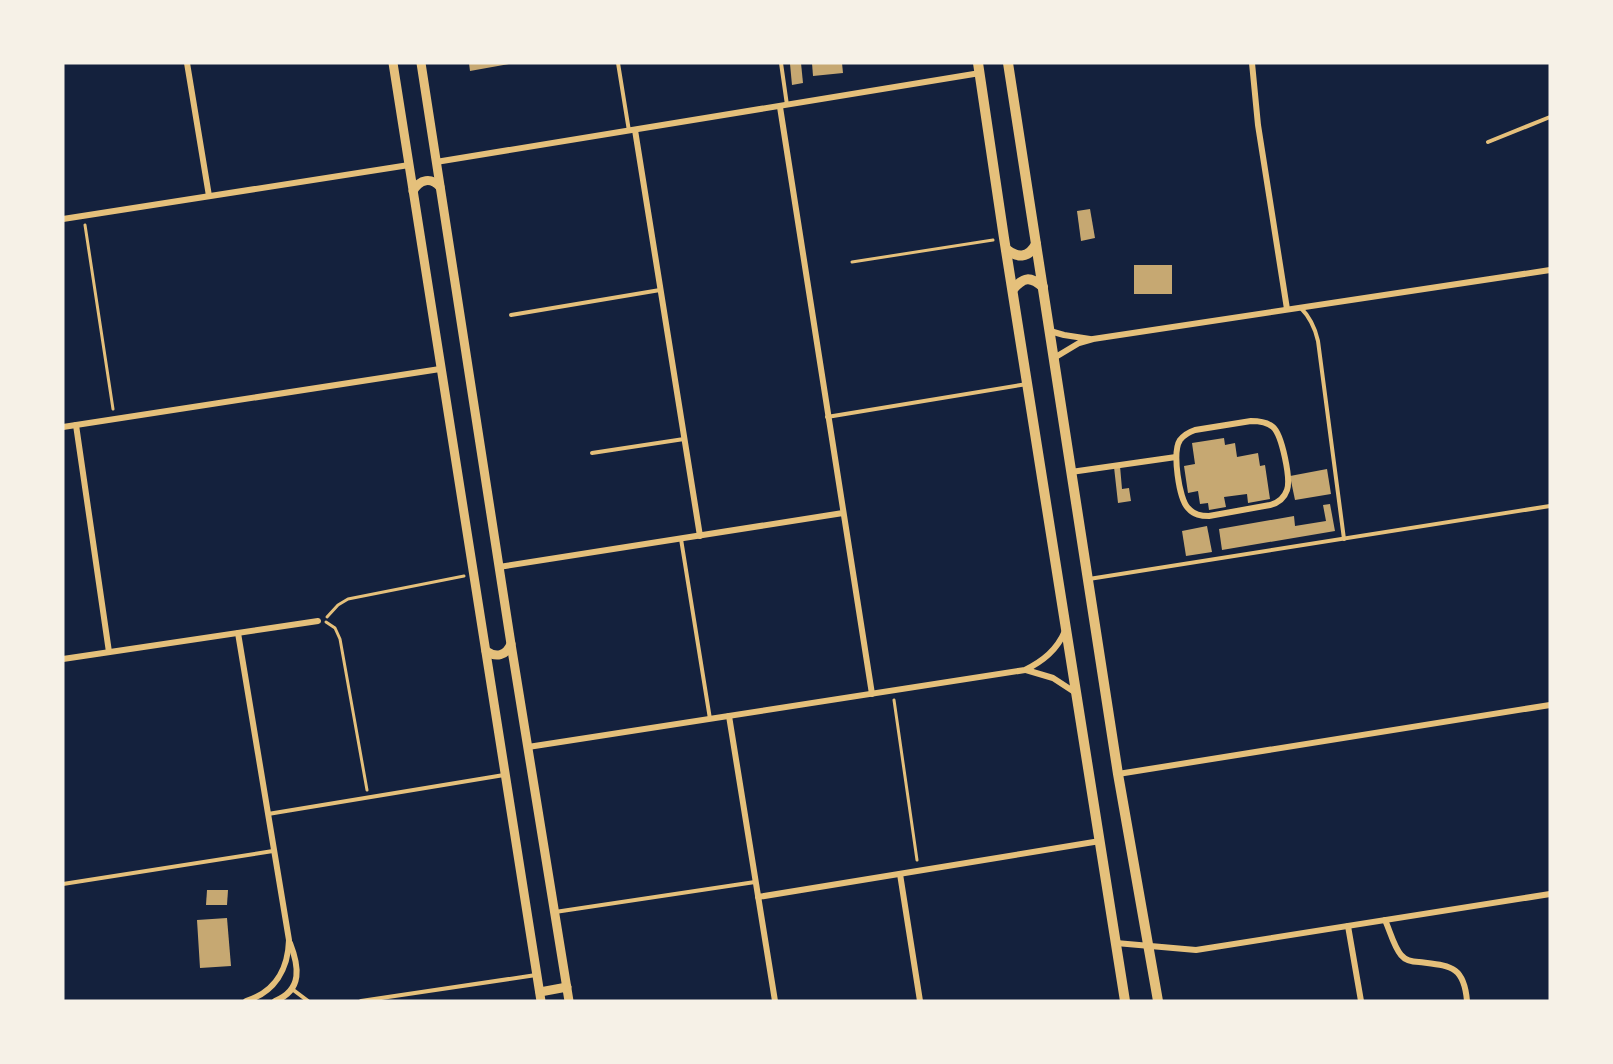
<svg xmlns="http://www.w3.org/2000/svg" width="1613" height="1064" viewBox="0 0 1613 1064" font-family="Poppins,sans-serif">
	<rect width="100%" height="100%" fill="#14213d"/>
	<!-- building -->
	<g fill="#c6a872">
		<polygon points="469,63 509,63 509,64 470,71"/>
		<polygon points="801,63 803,83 792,85 790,64"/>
		<polygon points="812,63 842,63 843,73 813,76"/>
		<polygon points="1090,209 1095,238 1081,241 1077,211"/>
		<rect x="1134" y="265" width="38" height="29"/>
		<polygon points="1224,438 1225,445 1235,443 1237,457 1258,453 1260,466 1265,465 1270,499 1248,503 1247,494 1224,497 1226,507 1209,510 1208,503 1200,504 1198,491 1188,493 1184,466 1195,464 1192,443"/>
		<polygon points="1120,466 1122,489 1129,488 1131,501 1118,503 1114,467"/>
		<polygon points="1327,469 1331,494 1295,500 1290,476"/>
		<polygon points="1330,504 1335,531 1222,550 1219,529 1294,516 1295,526 1326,521 1323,505"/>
		<polygon points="1207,526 1212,552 1186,556 1182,531"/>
		<polygon points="207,890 228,890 227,905 206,905"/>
		<polygon points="227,918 231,966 200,968 197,920"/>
	</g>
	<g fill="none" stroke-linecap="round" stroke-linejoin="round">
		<!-- path -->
		<g stroke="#e5c07b" stroke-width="3">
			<polyline points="85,225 113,409"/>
			<polyline points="852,262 993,240"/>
			<polyline points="327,617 338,605 348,599 464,576"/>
			<polyline points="326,622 335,628 340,639 367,790"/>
			<polyline points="894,700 917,860"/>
		</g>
		<!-- service -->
		<g stroke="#e5c07b" stroke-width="4">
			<polyline points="618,63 629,131"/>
			<polyline points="781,63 787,105"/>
			<polyline points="1488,142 1550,117"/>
			<path d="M 1300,307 C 1310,317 1315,327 1318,341 L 1344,539"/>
			<polyline points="511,315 660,290"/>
			<polyline points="827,417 1027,384"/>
			<polyline points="592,453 684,439"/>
			<polyline points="681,539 710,719"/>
			<polyline points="1089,579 1550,506"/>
			<polyline points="268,814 504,775"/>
			<polyline points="63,884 273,851"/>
			<polyline points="555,912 755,882"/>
			<polyline points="292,989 308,1001"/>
			<polyline points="361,1001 536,975"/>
		</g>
		<!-- minor -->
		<g stroke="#e5c07b" stroke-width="6">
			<polyline points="187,63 209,196"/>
			<polyline points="1252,63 1258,125 1287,309"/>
			<polyline points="780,107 872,694"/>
			<polyline points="635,130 700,536"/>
			<polyline points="436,162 980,73"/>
			<polyline points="63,219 409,165"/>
			<polyline points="1050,331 1064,335 1090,339"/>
			<polyline points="1054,358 1079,343 1093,339 1550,270"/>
			<path d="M 1251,421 C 1259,421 1267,422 1273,427 C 1282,435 1291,479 1287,490 C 1284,499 1278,503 1270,505 L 1209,516 C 1201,516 1194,515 1188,508 C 1179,499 1172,452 1180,440 C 1184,435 1189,432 1195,430 Z"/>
			<polyline points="76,425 109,652"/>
			<polyline points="63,427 440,369"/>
			<polyline points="1071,472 1176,457"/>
			<polyline points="499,567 843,513"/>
			<path d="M 238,633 L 289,940 C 288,969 275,992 246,1001"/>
			<polyline points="63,659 318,621"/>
			<polyline points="1026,670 1053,678 1076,693"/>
			<polyline points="729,716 775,1001"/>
			<path d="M 528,747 L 1025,670 C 1043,661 1057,650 1065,631"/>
			<polyline points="1118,774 1550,705"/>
			<polyline points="900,874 920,1001"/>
			<polyline points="758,897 1100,841"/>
			<path d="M 1385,920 C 1390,931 1394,947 1401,955 C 1406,961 1412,962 1419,962 C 1450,966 1464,965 1467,1001"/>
			<polyline points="1348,926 1361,1001"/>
			<polyline points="1116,943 1196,950 1550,894"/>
			<path d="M 275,1001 C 303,990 299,966 290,943"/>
		</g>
		<!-- tertiary -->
		<g stroke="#e5c07b" stroke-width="9">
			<polyline points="393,63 541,1001"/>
			<polyline points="421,63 511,644 569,1001"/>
			<path d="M 413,191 C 420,179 431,177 440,187"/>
			<path d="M 486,651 C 496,658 506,656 511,644"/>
			<polyline points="540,992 567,987"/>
		</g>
		<!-- secondary -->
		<g stroke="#e5c07b" stroke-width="10">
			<polyline points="978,63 1004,238 1125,1001"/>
			<polyline points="1008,63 1118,774 1158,1001"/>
			<path d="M 1006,249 C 1017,258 1028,259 1036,244"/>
			<path d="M 1013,289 C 1024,277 1030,276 1043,287"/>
		</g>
	</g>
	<!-- border -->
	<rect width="1613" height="1064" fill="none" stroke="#f6f1e7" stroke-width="129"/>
</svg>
